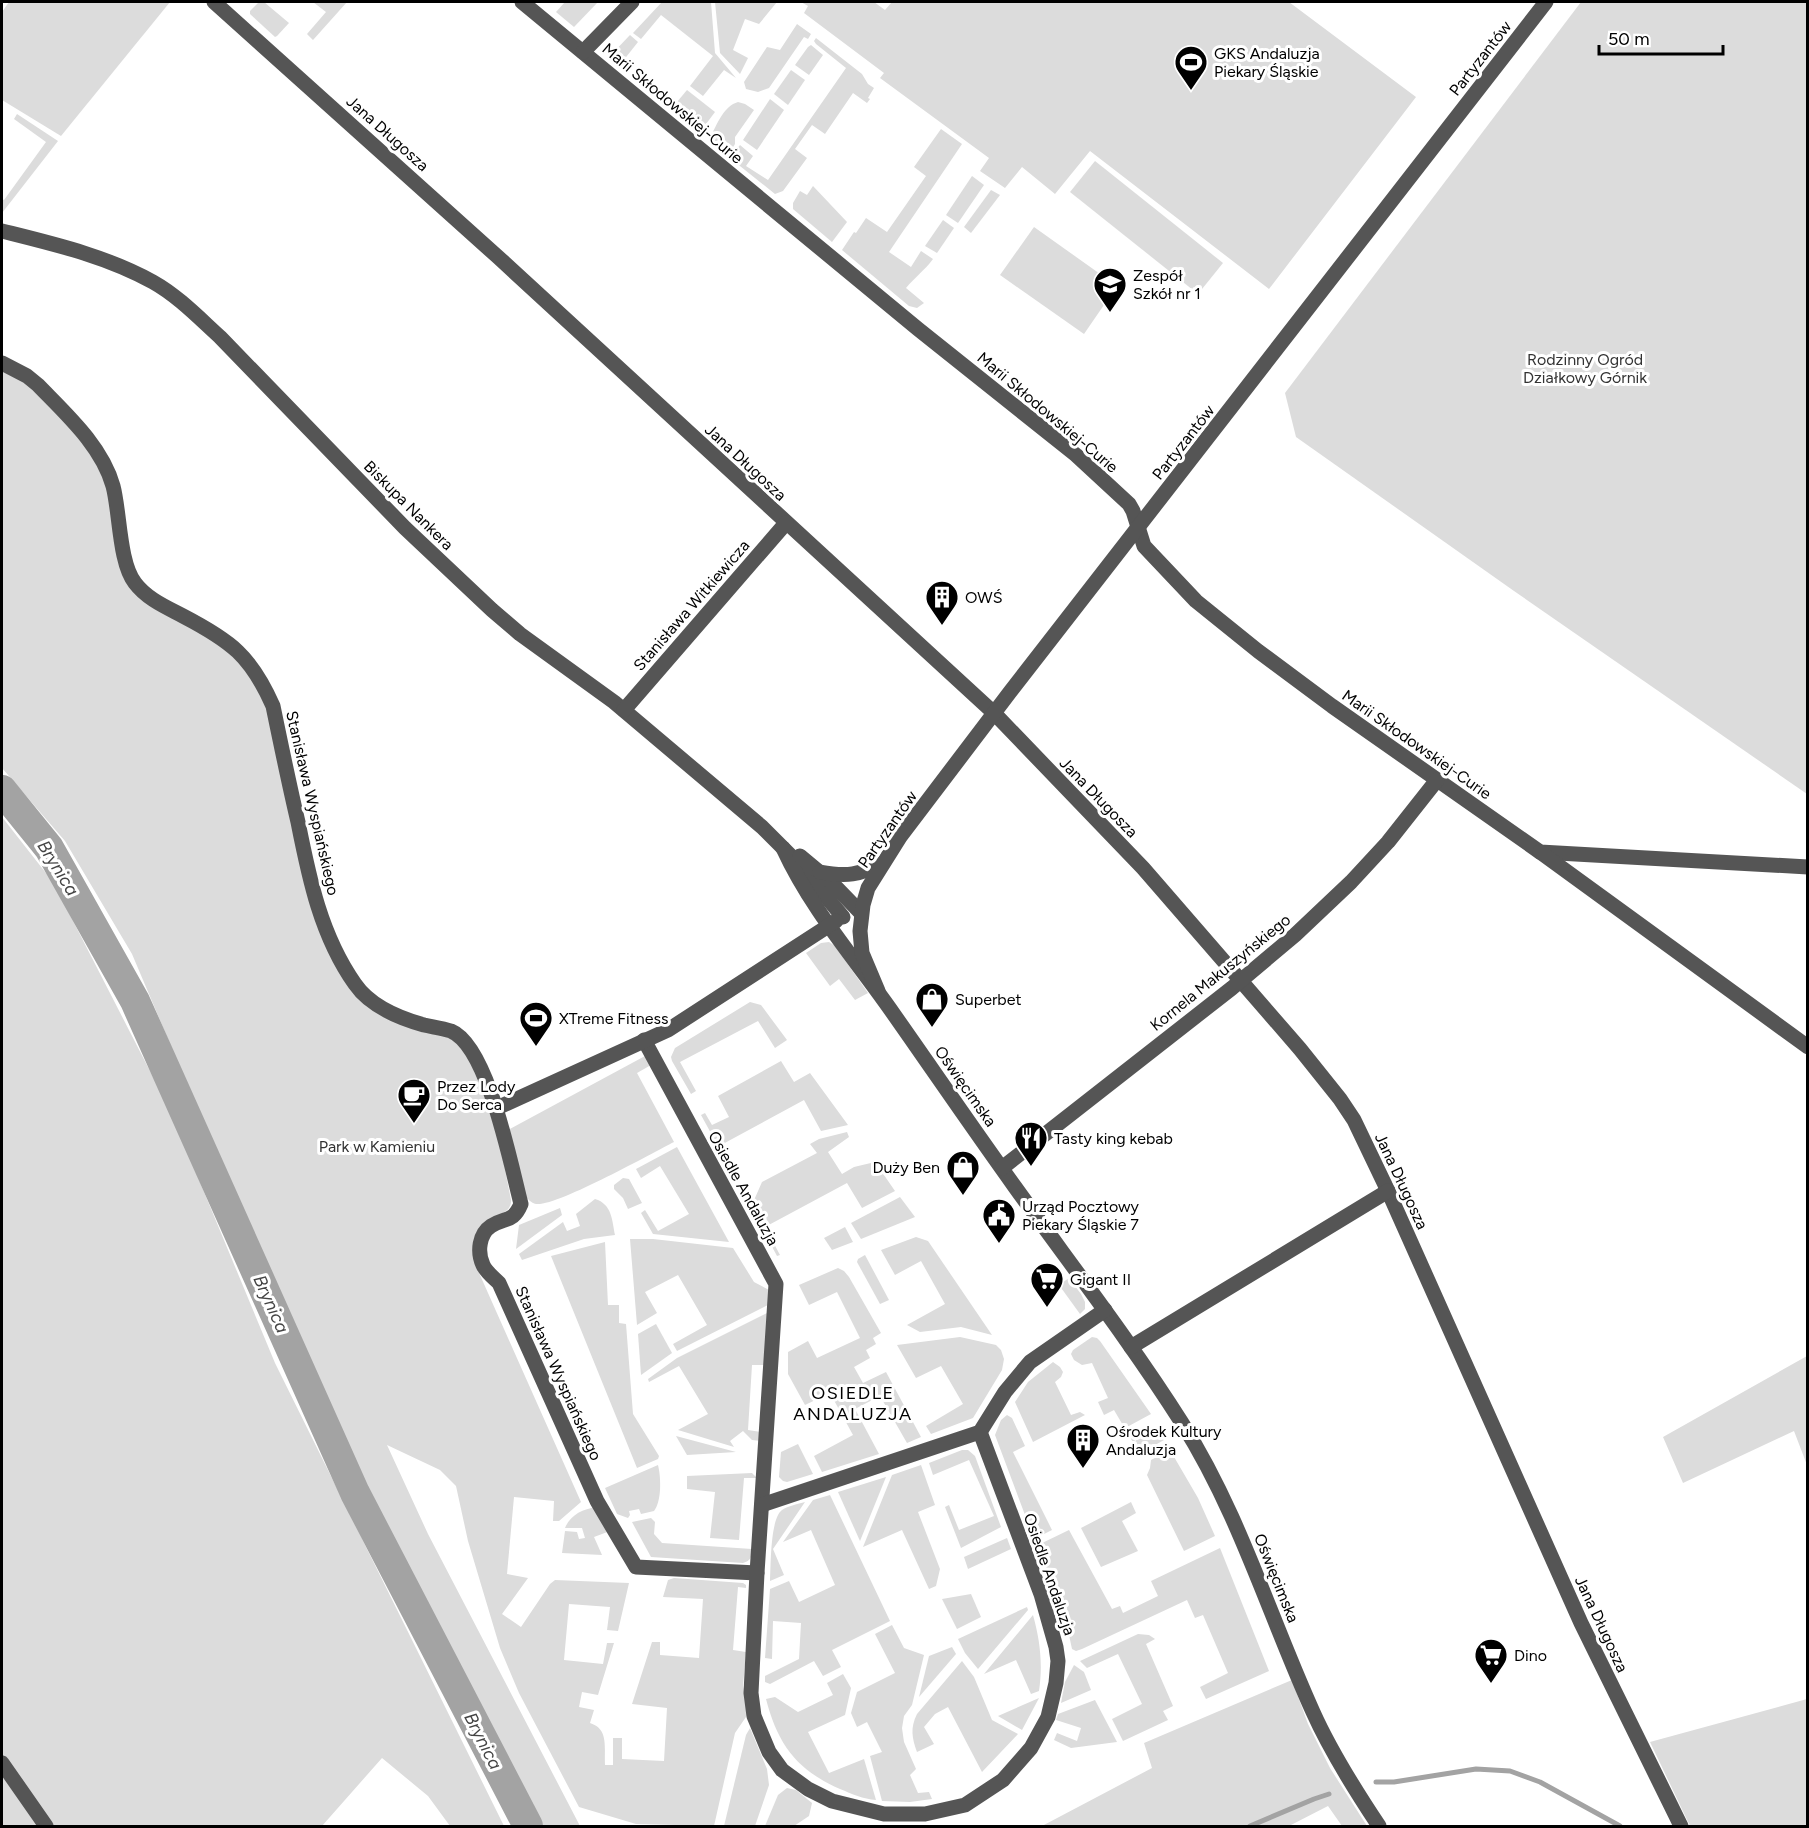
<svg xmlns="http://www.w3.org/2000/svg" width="1809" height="1828" viewBox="0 0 1809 1828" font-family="Figtree,sans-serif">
	<rect width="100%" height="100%" fill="#fff"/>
	<!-- green -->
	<g fill="#dcdcdc">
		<polygon points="9,2 170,2 61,136 2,100 2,12"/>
		<polygon points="259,2 264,2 289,23 277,36 275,37 250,14 250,11"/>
		<polygon points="313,2 347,2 313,40 307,34 326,12"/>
		<polygon points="565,2 598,2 574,27 556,12"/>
		<polygon points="662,2 711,2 715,53 736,78 724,70 703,96 690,86 713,56 661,15 641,39 633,33"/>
		<polygon points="715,2 777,2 759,24 745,19 733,50 748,58 740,74 720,53"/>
		<polygon points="801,2 874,2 885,10 892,2 1289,2 1416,97 1269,289 1090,151 1055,194 1022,167 1005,188 980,171 989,158 880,78 884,73 804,13 808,6"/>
		<polygon points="1581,2 1807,2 1807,794 1514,591 1296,437 1285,393"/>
		<polygon points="797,24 811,34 808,39 804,37 769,88 758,92 746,89 744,82 767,47 780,50"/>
		<polygon points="630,35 638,42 619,66 609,57"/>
		<polygon points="816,38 862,74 868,84 874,88 868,98 870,99 867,103 853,93 825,134 812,125 795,149 807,158 783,191 775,194 730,158 740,145 753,156 746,166 768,180 846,68 816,44 814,41"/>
		<polygon points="811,45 823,55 809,75 795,65 808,47"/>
		<polygon points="791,70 805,80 788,105 774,94"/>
		<polygon points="687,90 715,112 700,132 672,108"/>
		<polygon points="770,99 784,110 757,150 743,140"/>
		<path d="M 738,102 L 745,104 L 754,110 L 735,137 L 735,144 L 730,152 L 727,150 L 725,152 L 710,141 L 711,136 C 717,124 724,106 738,102 Z"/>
		<polygon points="17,114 58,141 2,213 2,199 4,200 46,142 14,119"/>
		<path d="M 941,129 L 962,144 L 889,252 L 911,267 L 921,251 L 933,259 C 925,270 915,277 906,288 L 924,303 L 917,308 L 909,306 L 842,250 L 854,232 L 856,233 L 866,218 L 887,232 L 926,176 L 914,167 Z"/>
		<polygon points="1095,161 1223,263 1198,294 1070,192"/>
		<polygon points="972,176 984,185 958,223 946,215"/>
		<polygon points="813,186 847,222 832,242 793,209 793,203 800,191 807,195"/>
		<polygon points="991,190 1000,195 971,233 964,227"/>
		<polygon points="943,220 954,228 937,253 925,246"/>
		<polygon points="1034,227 1117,286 1084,334 1000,275"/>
		<path d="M 2,369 L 20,377 L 78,435 L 107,481 L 123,570 L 234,652 L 267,704 L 308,891 L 356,993 L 451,1037 L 466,1051 L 484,1096 L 499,1139 L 511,1200 C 512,1225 463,1206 476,1266 L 581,1502 L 559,1521 L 553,1521 L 554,1501 L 514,1497 L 507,1574 L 528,1578 L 502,1614 L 521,1627 L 550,1584 L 555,1580 L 629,1583 L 618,1631 L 607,1630 L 610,1607 L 569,1604 L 564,1660 L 603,1664 L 607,1643 L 614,1643 L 598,1695 L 582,1692 L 579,1707 L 594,1710 L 590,1723 C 609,1729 604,1747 605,1765 L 613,1765 L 613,1738 L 622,1738 L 622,1759 L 664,1761 L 667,1708 L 632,1704 L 652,1642 L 660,1642 L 660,1655 L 699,1658 L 703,1599 L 663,1597 L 668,1580 L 674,1578 L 743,1583 L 746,1585 L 746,1588 L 738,1587 L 733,1650 L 746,1652 L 743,1686 L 748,1714 L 735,1733 L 714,1826 L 636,1824 L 579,1807 L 519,1693 L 500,1648 L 468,1541 L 456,1486 L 440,1470 L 387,1445 L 428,1534 L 580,1826 L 538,1826 L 343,1444 L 243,1216 L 132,954 L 65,841 L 2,768 Z"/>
		<polygon points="2,817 53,882 170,1110 275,1363 504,1826 450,1826 428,1796 382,1758 322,1826 2,1826"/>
		<polygon points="829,942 835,946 868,993 855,1000 839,979 830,986 806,953 821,943"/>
		<polygon points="750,1002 761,1005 787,1040 775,1048 758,1021 680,1062 696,1091 691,1094 672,1061 671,1057 675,1048"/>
		<path d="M 645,1056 L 651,1065 L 637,1073 L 674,1142 C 652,1153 556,1207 536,1204 C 531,1203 528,1199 525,1196 L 508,1130 Z"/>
		<polygon points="781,1061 794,1082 810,1073 848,1125 821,1131 804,1100 721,1145 738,1175 735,1177 701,1115 705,1113 712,1125 729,1117 718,1096"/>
		<polygon points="847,1132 849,1137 828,1152 842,1174 854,1167 875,1162 895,1191 862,1208 847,1183 765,1227 780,1255 777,1256 751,1207 762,1182 817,1153 810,1144 819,1139"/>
		<polygon points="677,1147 729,1242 653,1234 641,1213 645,1210 658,1231 689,1214 660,1166 641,1178 636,1169"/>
		<polygon points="623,1178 629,1179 642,1203 628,1209 623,1198 614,1189 614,1185"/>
		<polygon points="900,1197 915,1217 861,1239 851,1223"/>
		<path d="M 595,1199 C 612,1204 612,1220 615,1235 L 584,1239 L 522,1260 L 519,1254 L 563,1222 L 567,1231 L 580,1226 L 576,1214 Z"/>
		<polygon points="560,1208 562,1215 516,1249 519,1225"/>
		<polygon points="845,1227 853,1242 832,1250 824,1238"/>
		<polygon points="916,1237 928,1241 992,1335 961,1327 920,1332 907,1325 945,1304 921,1261 895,1275 881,1250"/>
		<polygon points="630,1239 653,1239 733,1248 754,1282 769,1290 770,1304 677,1351 673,1344 707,1325 678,1275 645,1292 657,1313 637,1325"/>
		<polygon points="605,1242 608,1305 619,1305 619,1323 626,1324 633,1414 659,1456 658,1459 637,1468 551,1256"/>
		<polygon points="865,1255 889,1300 880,1304 857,1262 858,1259"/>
		<polygon points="838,1268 844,1271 849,1277 881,1333 873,1338 876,1344 866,1350 870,1358 854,1367 863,1383 886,1372 921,1437 907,1443 880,1396 855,1409 879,1454 822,1472 814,1456 853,1435 830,1393 805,1405 788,1374 788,1352 808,1341 817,1358 860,1338 837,1292 809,1305 799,1285"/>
		<polygon points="1069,1278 1081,1294 1085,1302 1085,1309 1080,1314 1059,1285"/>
		<polygon points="769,1312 765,1365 752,1365 748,1430 761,1432 761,1441 752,1440 743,1431 730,1441 734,1447 678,1430 708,1414 679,1366 649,1382 648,1379 677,1358"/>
		<polygon points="656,1324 672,1353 641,1375 638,1334"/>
		<polygon points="960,1337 996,1345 1001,1350 1004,1359 1002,1370 973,1418 931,1434 926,1426 963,1404 941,1366 916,1378 897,1345"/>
		<polygon points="1092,1337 1097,1338 1100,1341 1151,1414 1127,1427 1135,1441 1158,1427 1164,1440 1146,1450 1139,1445 1134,1444 1114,1410 1104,1415 1098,1402 1108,1398 1092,1363 1082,1365 1074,1360 1071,1354 1073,1350"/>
		<polygon points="1807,1356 1807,1465 1794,1431 1683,1483 1663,1437"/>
		<polygon points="1053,1362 1060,1367 1063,1372 1061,1377 1055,1382 1071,1415 1080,1412 1085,1415 1033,1442 1015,1402 1028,1382"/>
		<polygon points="1007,1415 1012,1418 1025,1446 1013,1452 1052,1530 1034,1539 995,1435 1001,1420"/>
		<polygon points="676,1436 736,1452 687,1455"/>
		<polygon points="798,1444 813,1474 787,1482 783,1481 779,1477 781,1452"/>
		<polygon points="962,1450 968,1450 975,1456 1001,1527 961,1548 945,1507 949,1505 959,1530 994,1516 969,1460 933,1475 929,1463"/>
		<polygon points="1170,1450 1198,1498 1215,1536 1184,1551 1147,1475 1150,1468 1151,1460"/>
		<path d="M 658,1465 C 661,1477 662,1501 654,1511 L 641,1514 L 639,1509 L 629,1511 L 630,1515 L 628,1518 L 617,1514 L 605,1488 Z"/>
		<polygon points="921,1465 935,1505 918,1512 940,1569 936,1586 929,1589 902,1530 863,1547 892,1475"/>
		<polygon points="752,1473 757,1478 744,1478 739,1540 710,1538 715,1492 687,1489 687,1476"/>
		<polygon points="886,1477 860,1541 838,1492"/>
		<polygon points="830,1495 890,1621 832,1650 841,1667 823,1676 814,1661 770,1684 765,1682 765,1676 799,1659 801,1623 773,1621 772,1659 765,1658 770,1589 789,1581 799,1602 835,1585 811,1530 783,1542 813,1500"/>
		<path d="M 805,1502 L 773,1549 L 784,1575 L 770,1581 C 771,1565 770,1519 782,1510 C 788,1506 798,1504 805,1502 Z"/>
		<polygon points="1131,1502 1136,1513 1122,1521 1138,1551 1101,1567 1081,1528"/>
		<path d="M 596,1507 L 610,1531 L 594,1537 L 602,1555 L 562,1553 L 565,1531 L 577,1532 L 579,1539 L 585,1538 L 582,1528 L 565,1528 C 570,1515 583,1509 596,1507 Z"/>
		<path d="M 651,1518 L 655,1522 L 654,1534 L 662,1543 L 752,1549 C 752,1556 751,1561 743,1563 L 651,1557 L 632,1522 Z"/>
		<polygon points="1069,1530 1112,1609 1120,1606 1123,1613 1158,1596 1151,1581 1220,1548 1269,1671 1206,1699 1200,1687 1228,1673 1203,1615 1195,1618 1187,1600 1082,1649 1076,1651 1072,1649 1066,1621 1038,1545"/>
		<polygon points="1007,1538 1011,1549 968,1569 964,1557"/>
		<polygon points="971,1594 981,1617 957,1629 942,1599"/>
		<polygon points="1027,1607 1028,1610 978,1669 965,1653 958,1639"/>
		<path d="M 1033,1615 C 1040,1640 1043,1664 1039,1691 L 1031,1694 L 1016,1660 L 984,1674 Z"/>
		<polygon points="892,1625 904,1648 924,1655 912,1705 904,1716 902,1728 904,1742 916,1769 910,1775 918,1793 929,1792 932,1799 910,1802 882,1801 870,1756 882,1752 867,1722 857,1727 851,1713 857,1692 895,1673 875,1634"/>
		<polygon points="1138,1634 1149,1635 1155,1639 1146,1644 1173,1706 1163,1711 1168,1720 1123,1741 1112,1719 1142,1704 1118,1654 1087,1668 1080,1661"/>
		<polygon points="952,1647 956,1654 919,1697 929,1656"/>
		<path d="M 962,1661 L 974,1677 L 992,1720 L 1018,1734 L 982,1772 L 948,1707 L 935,1714 L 924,1727 L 934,1744 L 917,1752 C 912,1738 910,1728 917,1714 Z"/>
		<polygon points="1074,1665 1084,1672 1091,1690 1061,1703 1065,1682"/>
		<path d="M 843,1674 L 851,1688 L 845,1715 L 808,1732 L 829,1773 L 864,1759 L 876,1800 C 863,1799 852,1794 840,1789 C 797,1770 778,1745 766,1699 L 775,1697 L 798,1712 L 833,1695 L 827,1683 Z"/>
		<polygon points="1292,1680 1308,1724 1330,1768 1367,1826 1342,1826 1328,1806 1289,1826 1042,1826 1152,1768 1144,1743"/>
		<polygon points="1039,1698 1022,1730 998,1716"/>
		<polygon points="1807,1699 1807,1826 1690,1826 1650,1742"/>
		<polygon points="1095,1700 1117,1742 1071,1748 1054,1740 1057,1733 1077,1741 1081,1728 1056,1720 1058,1714"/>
		<polygon points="750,1728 767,1769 769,1785 755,1826 724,1826 746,1735"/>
		<polygon points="787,1788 796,1790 812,1803 809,1816 794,1826 765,1826 778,1795"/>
	</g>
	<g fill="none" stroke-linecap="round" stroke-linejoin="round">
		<!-- stream -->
		<g stroke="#a3a3a3" stroke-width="5">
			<polyline points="1376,1782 1394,1782 1476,1769 1510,1771 1540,1782 1620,1826"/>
			<polyline points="1250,1826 1314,1799 1329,1794"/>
		</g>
		<!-- river -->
		<polyline stroke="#a3a3a3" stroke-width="30" points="2,790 49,848 135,1001 355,1493 528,1826"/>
		<!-- minor -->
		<g stroke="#555" stroke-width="15">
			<polyline points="214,2 498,257 994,713 1143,868 1300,1049 1340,1099 1354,1120 1388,1191 1581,1623 1681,1826"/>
			<polyline points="522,2 918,329 1076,455 1129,504 1133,511 1144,546 1196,601 1258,651 1332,706 1540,852 1808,867"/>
			<polyline points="583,52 632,2"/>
			<path d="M 2,231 C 54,244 106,256 153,282 C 178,296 199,318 220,337 L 405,528 L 492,610 L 520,634 L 614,702 L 762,827 L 798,863 L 843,917"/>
			<path d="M 2,363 L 27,376 L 38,385 C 66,414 102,446 113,486 C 120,512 119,563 135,583 C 147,599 166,607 183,616 C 231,641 251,656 273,706 C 281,745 289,784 298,822 C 309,878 321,936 355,984 C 370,1006 399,1018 424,1025 C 433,1027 442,1028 451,1031 C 488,1046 511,1166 521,1204 C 513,1223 505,1217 491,1226 C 479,1234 477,1252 483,1265 C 486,1272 494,1278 499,1283 L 597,1501 L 636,1567 L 757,1573"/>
			<polyline points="624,710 786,523"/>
			<path d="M 783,848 C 812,911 857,961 895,1016 C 935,1073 974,1130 1015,1187 C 1071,1265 1130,1341 1182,1423 C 1239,1513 1269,1615 1313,1712 C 1331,1752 1355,1790 1379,1826"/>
			<polyline points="1540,852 1808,1047"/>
			<polyline points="800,856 830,881 861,913"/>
			<path d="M 820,872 C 847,877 859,875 883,863"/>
			<polyline points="878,991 862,953 860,931 863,905 868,888 900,837 1010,692 1546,2"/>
			<polyline points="644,1040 776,1284 757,1573 751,1693 754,1716 769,1752 782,1770 808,1789 832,1801 884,1814 925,1814 965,1805 1003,1780 1031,1748 1048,1717 1056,1683 1058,1661 1056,1647 1041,1594 980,1432"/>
			<polyline points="497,1108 668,1030 836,921"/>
			<polyline points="1002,1168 1232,988 1295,935 1351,882 1388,842 1437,780"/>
			<polyline points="1131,1347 1388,1191"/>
			<polyline points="762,1505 980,1432 1005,1392 1030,1362 1105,1310"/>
			<polyline points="2,1763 46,1826"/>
		</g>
	</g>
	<!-- icons -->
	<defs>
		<symbol id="stadium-pin" viewBox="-11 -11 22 30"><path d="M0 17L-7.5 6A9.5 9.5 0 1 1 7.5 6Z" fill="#000" stroke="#fff"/><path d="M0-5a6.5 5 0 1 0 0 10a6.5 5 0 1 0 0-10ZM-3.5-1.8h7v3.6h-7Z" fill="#fff"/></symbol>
		<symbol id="school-pin" viewBox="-11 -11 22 30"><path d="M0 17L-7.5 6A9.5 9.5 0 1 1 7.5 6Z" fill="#000" stroke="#fff"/><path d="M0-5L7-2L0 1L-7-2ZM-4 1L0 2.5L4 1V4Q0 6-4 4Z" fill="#fff"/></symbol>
		<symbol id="building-pin" viewBox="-11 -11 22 30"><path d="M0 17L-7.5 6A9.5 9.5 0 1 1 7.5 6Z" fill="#000" stroke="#fff"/><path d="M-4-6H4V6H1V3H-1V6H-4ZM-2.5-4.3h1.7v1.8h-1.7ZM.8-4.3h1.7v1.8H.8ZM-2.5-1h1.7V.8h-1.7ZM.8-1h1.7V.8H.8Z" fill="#fff"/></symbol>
		<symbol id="shop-pin" viewBox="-11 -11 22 30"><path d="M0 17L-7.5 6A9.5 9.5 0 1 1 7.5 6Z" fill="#000" stroke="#fff"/><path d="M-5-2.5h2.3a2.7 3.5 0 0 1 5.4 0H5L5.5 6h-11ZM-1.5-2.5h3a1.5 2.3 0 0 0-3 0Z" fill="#fff"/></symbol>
		<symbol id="cafe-pin" viewBox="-11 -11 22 30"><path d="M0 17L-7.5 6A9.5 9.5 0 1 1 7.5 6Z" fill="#000" stroke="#fff"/><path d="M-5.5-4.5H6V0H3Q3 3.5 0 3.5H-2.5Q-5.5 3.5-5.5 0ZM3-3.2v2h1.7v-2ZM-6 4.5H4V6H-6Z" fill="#fff"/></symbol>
		<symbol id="restaurant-pin" viewBox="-11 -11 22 30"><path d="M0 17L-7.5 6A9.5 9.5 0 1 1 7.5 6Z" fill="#000" stroke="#fff"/><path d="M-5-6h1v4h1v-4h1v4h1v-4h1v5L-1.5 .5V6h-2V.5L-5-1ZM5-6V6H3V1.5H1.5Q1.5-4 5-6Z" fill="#fff"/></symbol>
		<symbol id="civic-pin" viewBox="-11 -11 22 30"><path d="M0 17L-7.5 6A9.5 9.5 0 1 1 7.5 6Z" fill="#000" stroke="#fff"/><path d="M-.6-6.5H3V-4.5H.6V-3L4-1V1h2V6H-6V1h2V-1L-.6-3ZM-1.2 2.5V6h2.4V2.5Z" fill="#fff"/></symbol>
		<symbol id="supermarket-pin" viewBox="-11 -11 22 30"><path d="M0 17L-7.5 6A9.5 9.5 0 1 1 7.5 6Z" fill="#000" stroke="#fff"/><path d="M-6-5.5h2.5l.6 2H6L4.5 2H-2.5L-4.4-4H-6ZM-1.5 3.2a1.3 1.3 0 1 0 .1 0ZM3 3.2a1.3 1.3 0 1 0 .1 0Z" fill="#fff"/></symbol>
	</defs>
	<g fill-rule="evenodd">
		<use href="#stadium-pin" x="1172" y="43" width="38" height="52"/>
		<use href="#school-pin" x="1091" y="265" width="38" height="52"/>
		<use href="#building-pin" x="923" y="578" width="38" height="52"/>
		<use href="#shop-pin" x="913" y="980" width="38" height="52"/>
		<use href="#stadium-pin" x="517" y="999" width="38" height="52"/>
		<use href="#cafe-pin" x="395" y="1076" width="38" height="52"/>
		<use href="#restaurant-pin" x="1012" y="1119" width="38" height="52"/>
		<use href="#shop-pin" x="944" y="1148" width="38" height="52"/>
		<use href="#civic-pin" x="980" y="1196" width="38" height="52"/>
		<use href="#supermarket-pin" x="1028" y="1260" width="38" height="52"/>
		<use href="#building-pin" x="1064" y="1421" width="38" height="52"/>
		<use href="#supermarket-pin" x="1472" y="1636" width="38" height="52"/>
	</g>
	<g text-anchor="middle" stroke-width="6" stroke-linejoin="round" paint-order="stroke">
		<!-- poi labels -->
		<g font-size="16" fill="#000" stroke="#fff" text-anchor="start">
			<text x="1214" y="59">GKS Andaluzja<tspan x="1214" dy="18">Piekary Śląskie</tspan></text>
			<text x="1133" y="281">Zespół<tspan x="1133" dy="18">Szkół nr 1</tspan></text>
			<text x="965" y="603">OWŚ</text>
			<text x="955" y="1005">Superbet</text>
			<text x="559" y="1024">XTreme Fitness</text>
			<text x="437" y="1092">Przez Lody<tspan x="437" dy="18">Do Serca</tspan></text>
			<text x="1054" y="1144">Tasty king kebab</text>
			<text x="940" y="1173" text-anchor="end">Duży Ben</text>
			<text x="1022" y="1212">Urząd Pocztowy<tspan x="1022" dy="18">Piekary Śląskie 7</tspan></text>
			<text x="1070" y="1285">Gigant II</text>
			<text x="1106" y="1437">Ośrodek Kultury<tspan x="1106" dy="18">Andaluzja</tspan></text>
			<text x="1514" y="1661">Dino</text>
		</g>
		<!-- street labels -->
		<g font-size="16" fill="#000" stroke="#fff">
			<text transform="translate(1480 58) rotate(-52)" y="6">Partyzantów</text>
			<text transform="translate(673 103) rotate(40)" y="6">Marii Skłodowskiej-Curie</text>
			<text transform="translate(388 133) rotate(42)" y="6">Jana Długosza</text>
			<text transform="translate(1048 412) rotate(40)" y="6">Marii Skłodowskiej-Curie</text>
			<text transform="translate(1183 442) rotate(-52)" y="6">Partyzantów</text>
			<text transform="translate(746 462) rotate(43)" y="6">Jana Długosza</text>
			<text transform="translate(409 505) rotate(45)" y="6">Biskupa Nankera</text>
			<text transform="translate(691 605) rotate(-49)" y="6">Stanisława Witkiewicza</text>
			<text transform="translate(1417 744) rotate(35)" y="6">Marii Skłodowskiej-Curie</text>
			<text transform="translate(1099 797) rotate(46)" y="6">Jana Długosza</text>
			<text transform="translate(313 803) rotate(77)" y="6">Stanisława Wyspiańskiego</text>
			<text transform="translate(887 829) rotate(-55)" y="6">Partyzantów</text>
			<text transform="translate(1220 972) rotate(-39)" y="6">Kornela Makuszyńskiego</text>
			<text transform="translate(966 1086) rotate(55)" y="6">Oświęcimska</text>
			<text transform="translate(1402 1181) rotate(65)" y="6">Jana Długosza</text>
			<text transform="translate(744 1188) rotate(61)" y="6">Osiedle Andaluzja</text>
			<text transform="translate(559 1373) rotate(66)" y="6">Stanisława Wyspiańskiego</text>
			<text transform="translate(1050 1574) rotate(71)" y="6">Osiedle Andaluzja</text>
			<text transform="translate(1277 1578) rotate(68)" y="6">Oświęcimska</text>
			<text transform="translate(1602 1624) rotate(65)" y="6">Jana Długosza</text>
		</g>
		<!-- park labels -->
		<g font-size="16" fill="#333" stroke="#fff">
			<text x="1585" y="365">Rodzinny Ogród<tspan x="1585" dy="18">Działkowy Górnik</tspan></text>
			<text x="377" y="1152">Park w Kamieniu</text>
		</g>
		<!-- water labels -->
		<g font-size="18" font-style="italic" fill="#444" stroke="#fff">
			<text transform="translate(58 868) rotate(58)" y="6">Brynica</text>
			<text transform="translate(271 1304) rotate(66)" y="6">Brynica</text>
			<text transform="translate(483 1741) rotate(63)" y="6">Brynica</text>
		</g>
		<!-- neighbourhood labels -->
		<g font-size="18" letter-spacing="1.5" fill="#000" stroke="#fff">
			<text x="853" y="1399">OSIEDLE<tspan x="853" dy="21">ANDALUZJA</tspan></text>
		</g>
	</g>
	<!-- border -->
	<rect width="1809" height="1828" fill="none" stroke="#000000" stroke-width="6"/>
	<!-- scale -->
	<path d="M1599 45v9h124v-9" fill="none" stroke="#000000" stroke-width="3"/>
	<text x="1608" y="45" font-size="18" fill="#000000" stroke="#ffffff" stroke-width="4.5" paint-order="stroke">50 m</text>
</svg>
